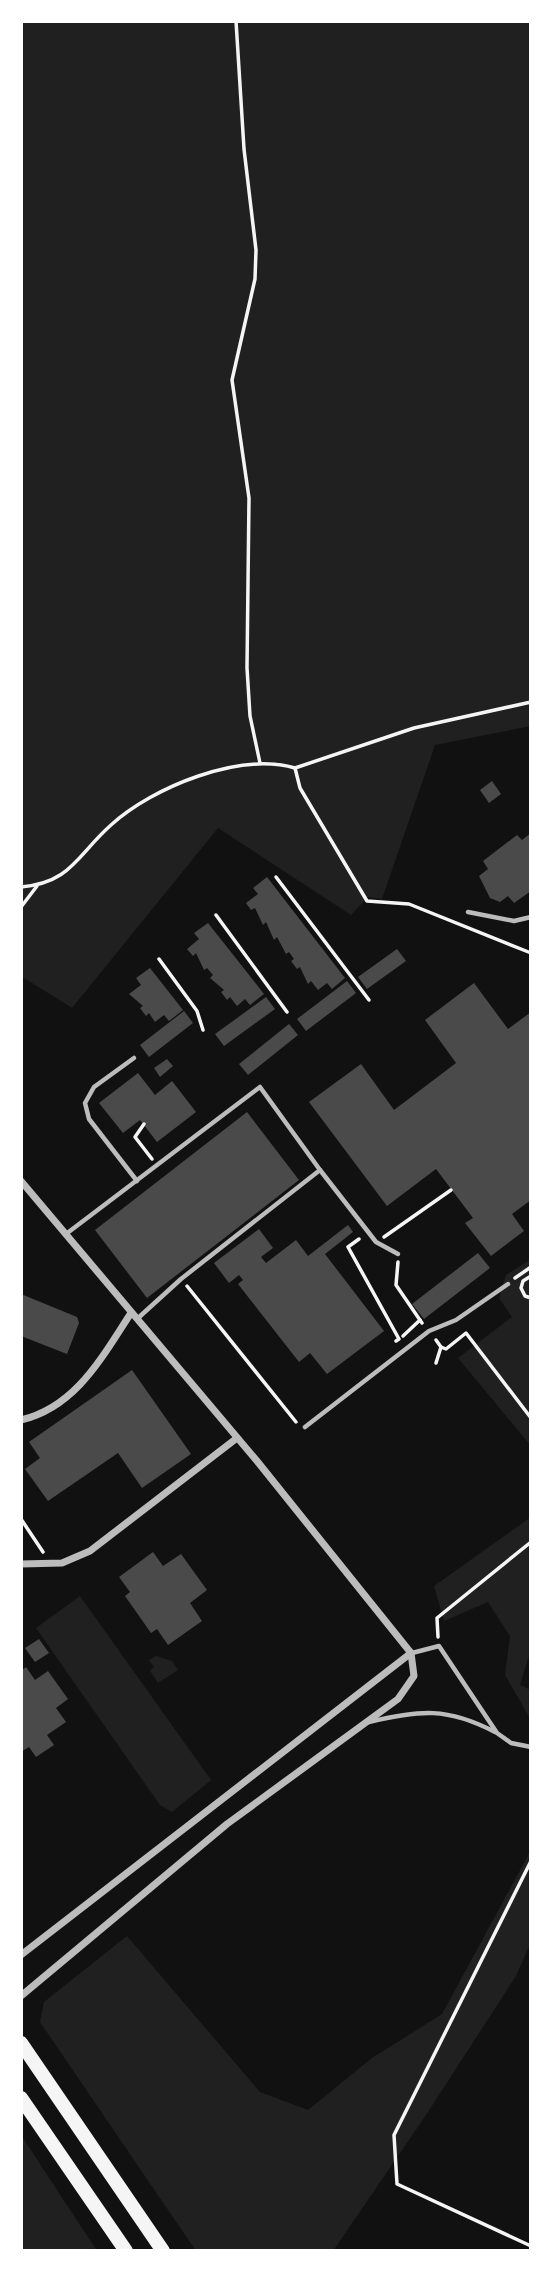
<svg xmlns="http://www.w3.org/2000/svg" width="552" height="2272" viewBox="0 0 552 2272" font-family="Arial,sans-serif">
	<rect width="100%" height="100%" fill="#111"/>
	<!-- green -->
	<g fill="#202020">
		<polygon points="21,21 531,21 531,726 435,745 382,899 368,897 351,915 218,828 72,1008 21,976"/>
		<polygon points="531,1259 531,1446 458,1358 512,1317 499,1298 506,1275"/>
		<polygon points="531,1517 531,1649 520,1685 531,1690 531,1720 505,1675 510,1636 488,1602 444,1621 434,1586"/>
		<polygon points="80,1596 211,1780 172,1812 160,1805 36,1628"/>
		<polygon points="156,1656 172,1661 178,1670 158,1683 150,1671 154,1667 149,1660"/>
		<polygon points="531,1850 531,1942 516,1976 424,2118 333,2251 196,2251 40,2022 44,2002 127,1936 260,2092 308,2110 372,2058 442,2014"/>
		<polygon points="21,2135 97,2251 21,2251"/>
	</g>
	<!-- building -->
	<g fill="#4a4a4a">
		<polygon points="492,781 501,794 489,803 480,790"/>
		<polygon points="531,833 531,891 514,903 508,896 500,902 490,898 479,876 488,869 483,861 517,835 522,840"/>
		<polygon points="267,877 345,978 332,989 327,983 318,990 311,981 308,984 300,967 297,969 291,961 294,959 289,952 286,954 277,937 274,940 266,922 263,925 255,908 251,910 246,903 258,894 253,888"/>
		<polygon points="208,923 264,994 250,1005 245,999 237,1006 230,997 227,1000 221,992 224,990 210,978 213,975 207,968 204,970 196,953 193,956 187,949 199,939 194,933"/>
		<polygon points="397,949 406,961 367,989 358,977"/>
		<polygon points="150,968 183,1010 169,1021 164,1015 155,1022 149,1013 146,1016 140,1008 143,1006 129,994 141,985 136,978"/>
		<polygon points="347,981 356,993 306,1031 297,1019"/>
		<polygon points="474,983 508,1029 531,1012 531,1200 512,1214 524,1231 491,1256 465,1223 473,1218 436,1169 387,1206 309,1102 361,1064 394,1110 456,1063 425,1020"/>
		<polygon points="266,997 275,1009 224,1046 215,1034"/>
		<polygon points="184,1011 193,1023 149,1057 140,1045"/>
		<polygon points="289,1024 298,1035 248,1075 239,1064"/>
		<polygon points="167,1059 173,1066 160,1077 154,1068"/>
		<polygon points="138,1073 155,1095 172,1081 196,1112 157,1142 140,1120 123,1133 99,1103"/>
		<polygon points="247,1112 299,1180 147,1298 95,1230"/>
		<polygon points="348,1225 353,1232 325,1254 384,1331 327,1374 310,1353 299,1362 238,1284 243,1280 239,1275 229,1283 214,1263 259,1229 273,1248 261,1257 266,1263 296,1240 308,1256"/>
		<polygon points="478,1253 490,1268 424,1319 412,1304"/>
		<polygon points="21,1294 77,1317 79,1323 67,1354 21,1336"/>
		<polygon points="132,1370 191,1454 142,1488 118,1453 48,1501 25,1469 40,1458 29,1442"/>
		<polygon points="153,1552 163,1566 181,1554 207,1590 190,1603 202,1621 168,1645 157,1629 151,1633 125,1596 130,1592 119,1577"/>
		<polygon points="39,1639 49,1653 35,1662 25,1648"/>
		<polygon points="26,1667 35,1680 48,1671 68,1699 56,1708 66,1722 47,1735 54,1745 36,1757 29,1747 21,1752 21,1671"/>
	</g>
	<g fill="none" stroke-linecap="round" stroke-linejoin="round">
		<!-- path -->
		<g stroke="#f5f5f5" stroke-width="3.5">
			<polyline points="236,21 244,149 256,250 255,279 232,380 249,498 247,668 250,716 260,763"/>
			<polyline points="295,768 300,788 367,901 409,904 531,953"/>
			<polyline points="276,877 369,1000"/>
			<path d="M 21,887 C 71,883 77,855 111,825 C 153,787 239,752 295,768 L 414,728 L 531,702"/>
			<polyline points="21,907 37,886"/>
			<polyline points="216,915 287,1012"/>
			<polyline points="159,959 197,1011 203,1030"/>
			<polyline points="144,1124 135,1137 152,1159"/>
			<polyline points="384,1237 451,1190"/>
			<polyline points="359,1239 348,1247 399,1339 396,1341"/>
			<polyline points="398,1262 396,1285 422,1323"/>
			<polyline points="531,1276 523,1281 521,1288 525,1296 531,1298"/>
			<polyline points="515,1278 531,1267"/>
			<polyline points="187,1286 296,1422"/>
			<polyline points="403,1336 420,1320"/>
			<polyline points="436,1340 441,1347 436,1363"/>
			<polyline points="441,1347 446,1349 466,1333 531,1418"/>
			<polyline points="21,1519 43,1552"/>
			<polyline points="438,1637 437,1618 531,1542"/>
			<polyline points="531,1861 394,2135 397,2184 531,2246"/>
		</g>
		<!-- service -->
		<g stroke="#bcbcbc" stroke-width="4.5">
			<polyline points="468,912 514,921 531,917"/>
			<polyline points="134,1058 94,1087 85,1103 89,1119 137,1181"/>
			<polyline points="320,1170 376,1242 398,1254"/>
			<polyline points="66,1234 260,1087 320,1170 181,1279 137,1319"/>
			<polyline points="305,1427 429,1331 456,1320 508,1284"/>
			<polyline points="412,1653 439,1646 497,1733 511,1743 531,1747"/>
			<path d="M 369,1722 C 420,1710 447,1707 495,1732"/>
		</g>
		<!-- minor -->
		<g stroke="#bcbcbc" stroke-width="7">
			<polyline points="21,1181 257,1461 411,1653 414,1676 398,1699 227,1824 21,1996"/>
			<path d="M 21,1420 C 76,1407 102,1357 131,1313"/>
			<polyline points="21,1564 62,1563 90,1551 237,1438"/>
			<polyline points="21,1955 411,1653"/>
		</g>
		<!-- primary -->
		<g stroke="#f5f5f5" stroke-width="14">
			<polyline points="21,2043 163,2251"/>
			<polyline points="21,2098 126,2251"/>
		</g>
	</g>
	<!-- border -->
	<rect width="552" height="2272" fill="none" stroke="#ffffff" stroke-width="46"/>
</svg>
